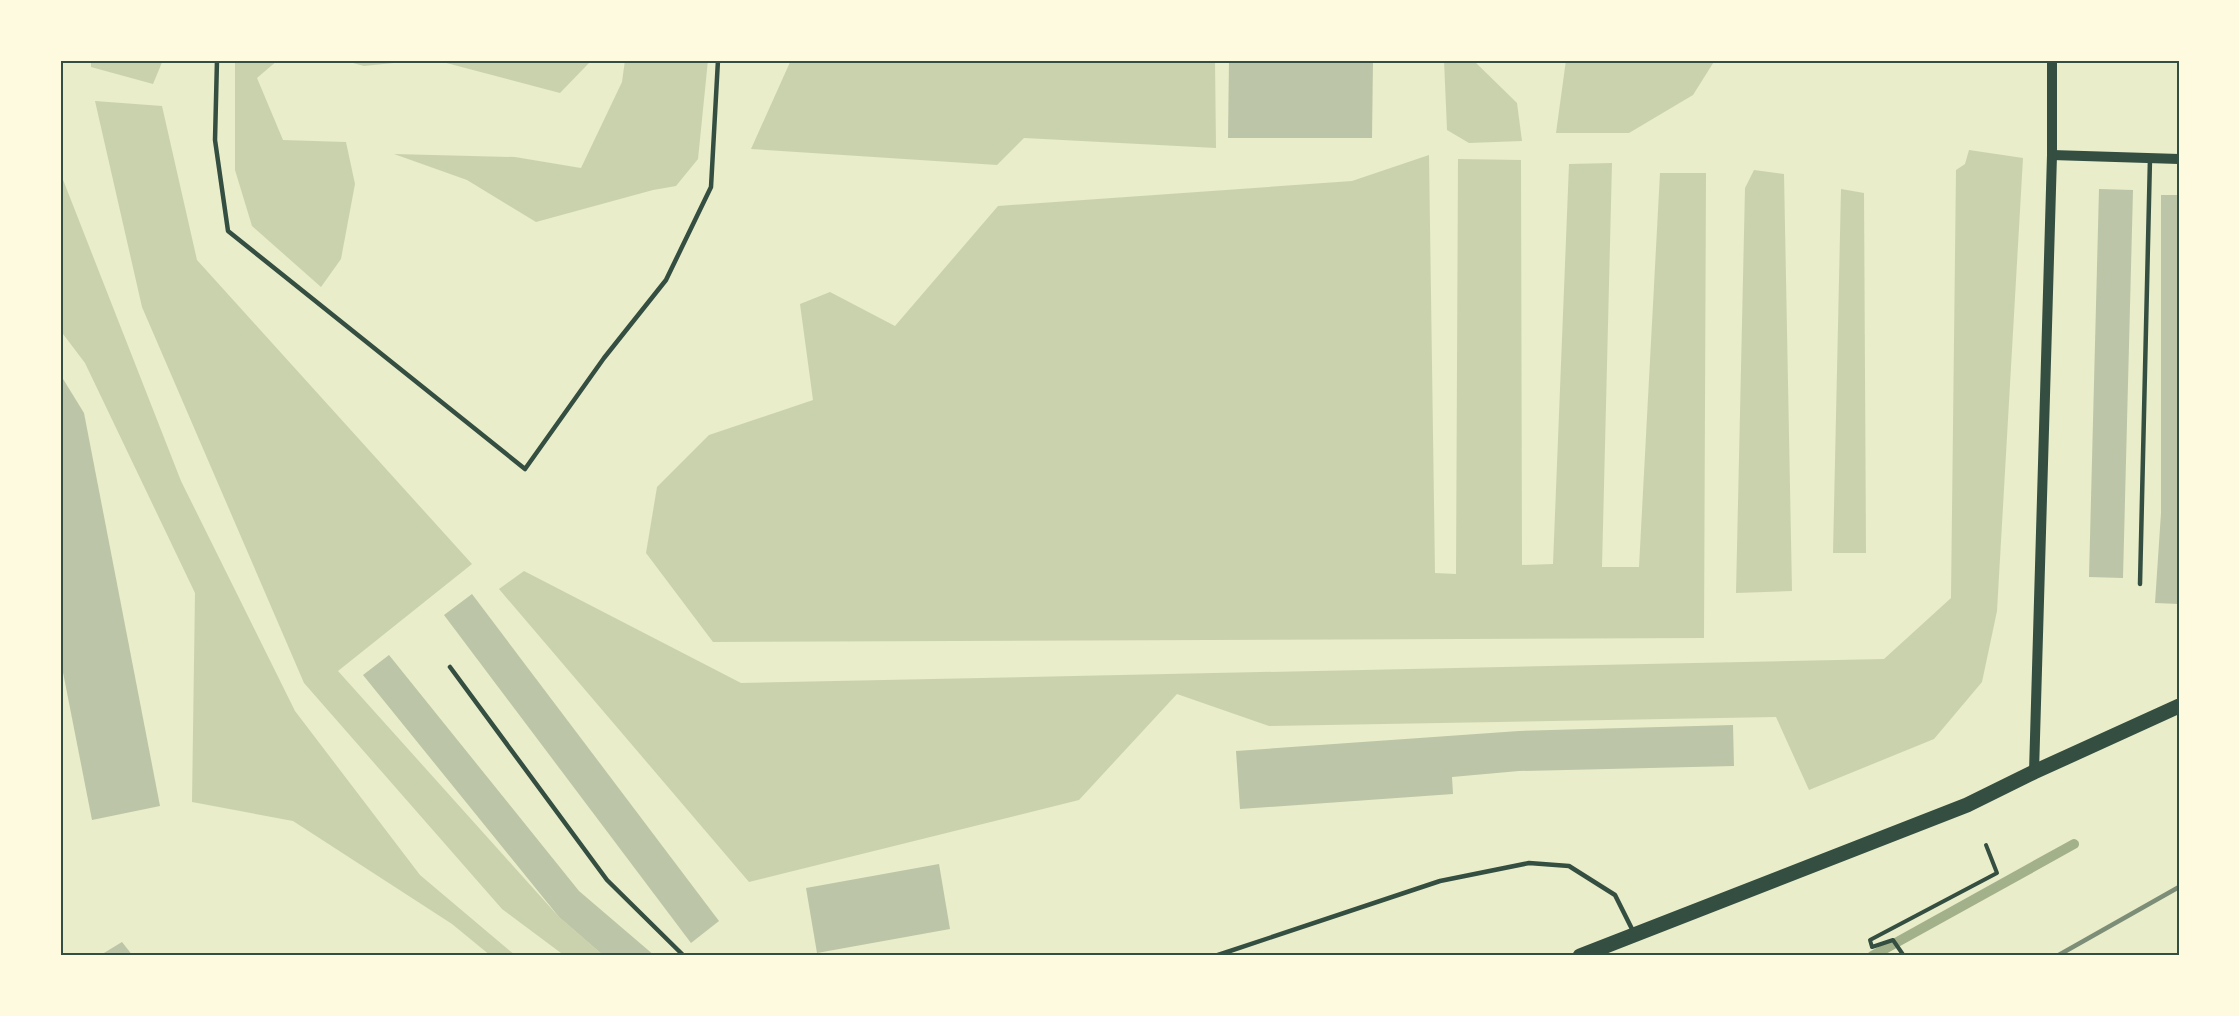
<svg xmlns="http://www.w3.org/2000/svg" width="2239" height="1016" viewBox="0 0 2239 1016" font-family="'Fira Sans',sans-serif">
	<rect width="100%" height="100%" fill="#e9edc9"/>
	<!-- green -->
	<g fill="#cad2ad">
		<polygon points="91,60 163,60 153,84 91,67"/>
		<polygon points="235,60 278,60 257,78 283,140 346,142 355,184 341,259 321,287 252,226 235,170"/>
		<polygon points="342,60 423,60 364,66"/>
		<polygon points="435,60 588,60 589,63 560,93"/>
		<polygon points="625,60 708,60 698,159 676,186 653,190 536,222 467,180 394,154 515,157 581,168 622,82"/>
		<polygon points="791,60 1215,60 1216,148 1024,138 997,165 751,149"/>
		<polygon points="1444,60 1473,60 1517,103 1522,141 1469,143 1447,130"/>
		<polygon points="1566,60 1715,60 1693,95 1629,133 1556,133"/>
		<polygon points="95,101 162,106 197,260 472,564 338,671 559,917 604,956 565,956 502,909 304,683 142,307"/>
		<polygon points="1969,150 2023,158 1997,611 1982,682 1934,739 1809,790 1776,717 1269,726 1177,694 1079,800 749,882 499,589 524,571 741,683 1884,659 1951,598 1956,170 1965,164"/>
		<polygon points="1429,155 1435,573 1456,574 1458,159 1521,160 1522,565 1553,564 1569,164 1612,163 1602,567 1639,567 1660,173 1706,173 1704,638 713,642 646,553 657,487 709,435 813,400 800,304 830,292 895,326 998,206 1352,181"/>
		<polygon points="1754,170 1784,174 1792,591 1736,593 1745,188"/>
		<polygon points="60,172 181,481 295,711 420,875 516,956 491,956 452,924 293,821 192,802 195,593 85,363 60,330"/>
		<polygon points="1841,189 1864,193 1866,553 1833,553"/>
	</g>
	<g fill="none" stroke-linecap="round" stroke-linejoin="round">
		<!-- stream -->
		<polyline stroke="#a3b18a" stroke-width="10" points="1872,956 2074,844"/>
	</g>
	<!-- building -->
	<g fill="#bcc5a7">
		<polygon points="1229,60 1373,60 1372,138 1228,138"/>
		<polygon points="2099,189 2133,190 2123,578 2089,577"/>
		<polygon points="2161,195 2179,195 2179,604 2155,603 2161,513"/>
		<polygon points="60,374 84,413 160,806 92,820 60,657"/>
		<polygon points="472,594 719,921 691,943 444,615"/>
		<polygon points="389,655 579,891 655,956 604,956 559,917 363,675"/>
		<polygon points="1733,725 1734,766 1519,771 1452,777 1453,794 1240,809 1236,751 1519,731"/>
		<polygon points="939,864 950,929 817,953 806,888"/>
		<polygon points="122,942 133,956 99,956"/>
	</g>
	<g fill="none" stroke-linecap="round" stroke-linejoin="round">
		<!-- path -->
		<polyline stroke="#344e41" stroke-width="4" points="1904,956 1893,940 1872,947 1870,940 1997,873 1986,845"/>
		<!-- service -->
		<g stroke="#344e41" stroke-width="4.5">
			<polyline points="217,60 215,140 228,231 525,469 604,358 666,280 711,187 718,60"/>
			<polyline points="2140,584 2150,158"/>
			<polyline points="450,667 607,880 684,956"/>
			<polyline points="1215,956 1440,881 1529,863 1569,866 1615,895 1634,933"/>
		</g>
		<!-- tertiary -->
		<g stroke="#344e41" stroke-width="10">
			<polyline points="2052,155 2179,159"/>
			<polyline points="2034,772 2052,155 2052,60"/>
		</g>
		<!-- primary -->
		<polyline stroke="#344e41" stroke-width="15" points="1580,956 1967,805 2034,772 2179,706"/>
		<!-- rail -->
		<polyline stroke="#7c8e77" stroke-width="4.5" points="2057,956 2179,887"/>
	</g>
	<!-- border -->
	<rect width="2239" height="1016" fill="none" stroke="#fefae0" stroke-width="123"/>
	<rect x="62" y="62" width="2116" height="892" fill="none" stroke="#344e41" stroke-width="2"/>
</svg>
